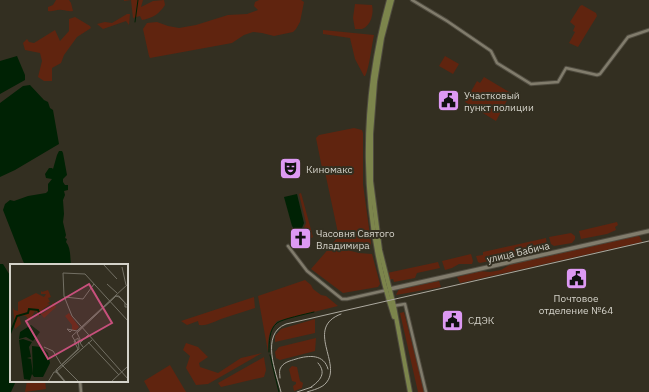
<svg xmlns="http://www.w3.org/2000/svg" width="649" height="392" viewBox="0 0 649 392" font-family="'IBM Plex Sans',sans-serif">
	<rect width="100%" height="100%" fill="#332f21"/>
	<!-- green -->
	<g fill="#60240f">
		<path d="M 56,0 L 69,0 L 71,3 L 73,11 C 68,12 67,10 62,10 C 57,9 53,12 48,11 L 48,7 L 53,5 Z"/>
		<path d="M 124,0 L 143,0 L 141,7 L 153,1 L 164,0 L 165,5 C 159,14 153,18 142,20 L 140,16 L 133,18 L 131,0 L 124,1 Z"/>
		<polygon points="259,0 301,0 304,2 300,22 296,29 293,32 274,36 262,33 253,32 244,35 232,43 150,58 149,56 143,29 147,23 157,22 168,26 179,28 196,25 228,15 247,14 258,10 254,6 255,2"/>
		<path d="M 355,4 L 372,5 C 374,13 371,26 362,29 C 360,29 358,29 355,29 L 353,18 Z"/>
		<polygon points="582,5 596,13 597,16 578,47 569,43 575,32 573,31 575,26 570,22 580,6"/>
		<polygon points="127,14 130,14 129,25 126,21 103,29 97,24 105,22 112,23"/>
		<polygon points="75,17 90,26 91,28 77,37 64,55 61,63 52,68 52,81 44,81 38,77 42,61 40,53 25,50 23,43 27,39 29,42 34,43 55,30 60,41 69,31 69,19"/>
		<path d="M 323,30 L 374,35 C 372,44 369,70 365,76 L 364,76 L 355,59 L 350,38 L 323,34 Z"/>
		<polygon points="445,56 459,64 453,74 439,66"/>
		<polygon points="484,77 511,93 496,121 465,102 477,81 480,83"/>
		<polygon points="354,128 362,130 363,133 363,184 371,243 370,247 368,250 358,249 333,243 337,238 338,233 325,172 322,168 316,138 319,135"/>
		<polygon points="301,193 313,237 305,242 303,235 296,236 297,243 294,244 291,228 296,232 303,230 306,223 299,194"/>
		<polygon points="617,222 618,225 615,227 616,230 607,234 581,239 579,231"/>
		<polygon points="571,233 575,236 575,239 572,243 554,246 551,244 549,237"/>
		<polygon points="638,235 640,237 642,242 460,283 457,277 479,271 490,272 501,270 511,264"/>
		<polygon points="546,238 547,245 544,249 480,263 478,262 476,256 483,255 483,252"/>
		<polygon points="331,246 359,253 372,254 380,284 378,287 343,293 311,269"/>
		<polygon points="471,254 473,261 472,264 459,264 452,268 445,270 442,261"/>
		<polygon points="438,262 440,268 417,273 415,278 394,282 393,279 388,280 387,273"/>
		<path d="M 305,280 L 311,285 L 313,289 L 321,295 L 326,296 L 338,306 L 277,321 C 268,332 268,338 268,352 L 258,296 Z"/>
		<polygon points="439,281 441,287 396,295 399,289"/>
		<path d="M 254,297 L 255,308 C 245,311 234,315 224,318 C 215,321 208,326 199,325 L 198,321 L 187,325 L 181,321 Z"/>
		<polygon points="404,312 423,386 424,392 418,392 400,313"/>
		<polygon points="315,319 315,333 275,342 275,336 281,329"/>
		<polygon points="316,338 315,351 280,360 276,358 275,352 279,347"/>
		<polygon points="186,343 198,347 208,357 199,363 200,367 218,373 241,358 262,353 208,384 196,385 186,368 190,356 183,350"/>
		<polygon points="264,357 266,370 264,377 221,387 218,383"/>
		<polygon points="170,365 186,392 150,392 144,381"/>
		<polygon points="292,366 297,367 300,381 303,383 302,388 294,391 293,386 296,384 296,382 292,381 289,369"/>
		<polygon points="27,381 45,381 46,389 25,392"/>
	</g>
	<!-- water -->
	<g fill="#002204">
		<polygon points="17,56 25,75 25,80 0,94 0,61"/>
		<polygon points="30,85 44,100 48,102 50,108 53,110 59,144 15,170 0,177 0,103 23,86"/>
		<path d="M 59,151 L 62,151 L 63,153 L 67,175 L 63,179 L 63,182 L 65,185 L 68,185 L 68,190 L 64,191 L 65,195 L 63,200 L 64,214 L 63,222 L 66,235 L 65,238 L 67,239 L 66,242 C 71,248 70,257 71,265 L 25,265 L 23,261 L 3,210 L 5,204 L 10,200 L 14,201 L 28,196 L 46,193 L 48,191 L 48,184 L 52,179 L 46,178 L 45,174 L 49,168 L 52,168 L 53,169 L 57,155 Z"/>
		<polygon points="297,194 304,223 302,228 299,230 295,230 292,226 284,197"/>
		<polygon points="0,264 3,264 11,277 11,381 16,381 11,392 0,392"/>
	</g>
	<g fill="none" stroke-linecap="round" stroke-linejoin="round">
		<!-- stream -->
		<g stroke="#002204" stroke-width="1">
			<polyline points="135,22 138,0"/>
			<path d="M 269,352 C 269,343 269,329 277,323 C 282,319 306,314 314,312"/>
			<polyline points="270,355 279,392"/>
		</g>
		<defs>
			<g id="minor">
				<polyline points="412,0 447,21 491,51 497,63 531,84 558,82 566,68 597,75 600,74 628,37 649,30"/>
				<polyline points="288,246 307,271 342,299 347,299 387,290"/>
				<polyline points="393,306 405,304 426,392"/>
				<polyline points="80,381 81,392"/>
			</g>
			<polyline id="tertiary" points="390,289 649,231"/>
			<g id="primary">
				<path d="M 389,0 C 360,104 360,214 394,317"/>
				<polyline points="392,0 382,38 375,82 371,134 371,181 380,250 394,306 410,392"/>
			</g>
		</defs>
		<!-- minor casing -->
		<use href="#minor" stroke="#4f4b3f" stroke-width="4.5"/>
		<!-- tertiary casing -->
		<use href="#tertiary" stroke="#4f4b3f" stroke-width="5.5"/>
		<!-- primary casing -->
		<use href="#primary" stroke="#4f4b3f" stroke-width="6"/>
		<!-- minor -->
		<use href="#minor" stroke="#817c6c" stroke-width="2.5"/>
		<!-- tertiary -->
		<use href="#tertiary" stroke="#817c6c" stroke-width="3.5"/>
		<!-- primary -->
		<use href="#primary" stroke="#7c854c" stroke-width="4"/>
		<!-- tram -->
		<g stroke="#adaaa0" stroke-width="1">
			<path d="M 280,378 C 280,375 279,372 280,369 C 283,362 290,361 296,359 C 309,355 324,354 328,369"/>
			<path d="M 311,387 C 320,381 327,373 318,363"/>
			<path d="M 281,392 C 276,372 260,334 286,324 L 649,241"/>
			<polyline points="297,392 312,387"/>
			<path d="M 307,392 C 313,390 322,388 326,383 C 343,364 304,328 341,314"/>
		</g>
	</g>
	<!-- icons -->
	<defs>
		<symbol id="civic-square" viewBox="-11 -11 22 22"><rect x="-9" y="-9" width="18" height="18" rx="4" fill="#dd99f3" stroke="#332f21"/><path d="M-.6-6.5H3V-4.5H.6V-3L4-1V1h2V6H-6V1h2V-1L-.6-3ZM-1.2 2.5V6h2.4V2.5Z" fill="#111"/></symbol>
		<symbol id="theatre-square" viewBox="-11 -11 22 22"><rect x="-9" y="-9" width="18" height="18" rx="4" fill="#dd99f3" stroke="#332f21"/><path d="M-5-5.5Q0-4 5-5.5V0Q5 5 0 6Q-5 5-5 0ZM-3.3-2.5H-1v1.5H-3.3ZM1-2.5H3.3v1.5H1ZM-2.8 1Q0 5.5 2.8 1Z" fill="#111"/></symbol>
		<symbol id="church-square" viewBox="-11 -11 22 22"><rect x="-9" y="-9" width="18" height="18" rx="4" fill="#dd99f3" stroke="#332f21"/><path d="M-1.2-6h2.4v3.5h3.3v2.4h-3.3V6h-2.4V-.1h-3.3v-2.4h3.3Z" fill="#111"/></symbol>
	</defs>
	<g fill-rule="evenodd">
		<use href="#civic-square" x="436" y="88" width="25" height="25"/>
		<use href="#theatre-square" x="278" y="156" width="25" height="25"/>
		<use href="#church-square" x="288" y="226" width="25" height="25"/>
		<use href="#civic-square" x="564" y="266" width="25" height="25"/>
		<use href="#civic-square" x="440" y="308" width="25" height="25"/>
	</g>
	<g text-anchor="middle" stroke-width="4" stroke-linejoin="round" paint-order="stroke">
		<!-- poi labels -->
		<g font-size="10" fill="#d4d2c9" stroke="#332f21" text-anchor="start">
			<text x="464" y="99">Участковый<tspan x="464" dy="12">пункт полиции</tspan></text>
			<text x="306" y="173">Киномакс</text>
			<text x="316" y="237">Часовня Святого<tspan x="316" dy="12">Владимира</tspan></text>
			<text x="576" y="302" text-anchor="middle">Почтовое<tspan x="576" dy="12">отделение №64</tspan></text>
			<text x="468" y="324">СДЭК</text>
		</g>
		<!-- street labels -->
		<g font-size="10" fill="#d4d2c9" stroke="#332f21">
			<text transform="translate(518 252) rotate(-13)" y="4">улица Бабича</text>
		</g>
	</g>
	<!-- overview -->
	<g transform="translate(10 264)">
		<rect width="118" height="118" fill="#332f21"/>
		<path d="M 38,26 L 41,33 L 38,34 L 40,38 L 37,39 L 40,40 L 32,46 L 32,50 L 41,44 L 43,38 L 46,43 L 34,54 L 31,50 L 27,54 L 29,50 L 25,47 L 19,57 L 16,52 L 9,51 L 11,60 L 5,65 L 3,43 L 4,46 L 8,47 L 8,38 L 26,29 L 34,33 L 36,30 L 31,30 L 31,27 L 34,29 L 32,28 ZM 59,49 L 69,63 L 66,66 L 62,66 L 62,61 L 55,52 Z" fill="#60240f"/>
		<path d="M 21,61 L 30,68 L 23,77 L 16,73 L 9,75 L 10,68 ZM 13,75 L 22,78 L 19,83 L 21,93 L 17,94 L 21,95 L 23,110 L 22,82 L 31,83 L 38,89 L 40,99 L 33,113 L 24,113 L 22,110 L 20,116 L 14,115 L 9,76 Z" fill="#002204"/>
		<path fill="none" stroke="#002204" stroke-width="2" d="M 0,70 L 7,52 L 18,49 L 19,45 L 28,46 L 30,51"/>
		<path fill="none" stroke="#737064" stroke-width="1" d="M 93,0 L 107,15M 112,3 L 116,21M 53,9 L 75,10 L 118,57M 53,9 L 54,32 L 62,52 L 118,115M 97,20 L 107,29M 55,33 L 73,35 L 84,20M 62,66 L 60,68 L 57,65 L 67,67 L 118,20M 78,78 L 109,111M 67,80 L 62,72 L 106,32 L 109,32 L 117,41 L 118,43 L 115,43 L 115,39 L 109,33 L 106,32 L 67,69 L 70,75 L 68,81M 34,83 L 43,87 L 51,100 L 69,118M 73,83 L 70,79 L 78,71M 47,108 L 56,118M 38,118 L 44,108 L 46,108 L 82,76M 55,118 L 46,108 L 46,106 L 68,85 L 64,77 L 68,74 L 69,85 L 46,106 L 55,118M 101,118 L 118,102"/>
		<path fill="#c7507c" fill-opacity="0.15" stroke="#c7507c" stroke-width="2" d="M 79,20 L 102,59 L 38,95 L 16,57 Z"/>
		<rect width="118" height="118" fill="none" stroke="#d4d2c9" stroke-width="2"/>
	</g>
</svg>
